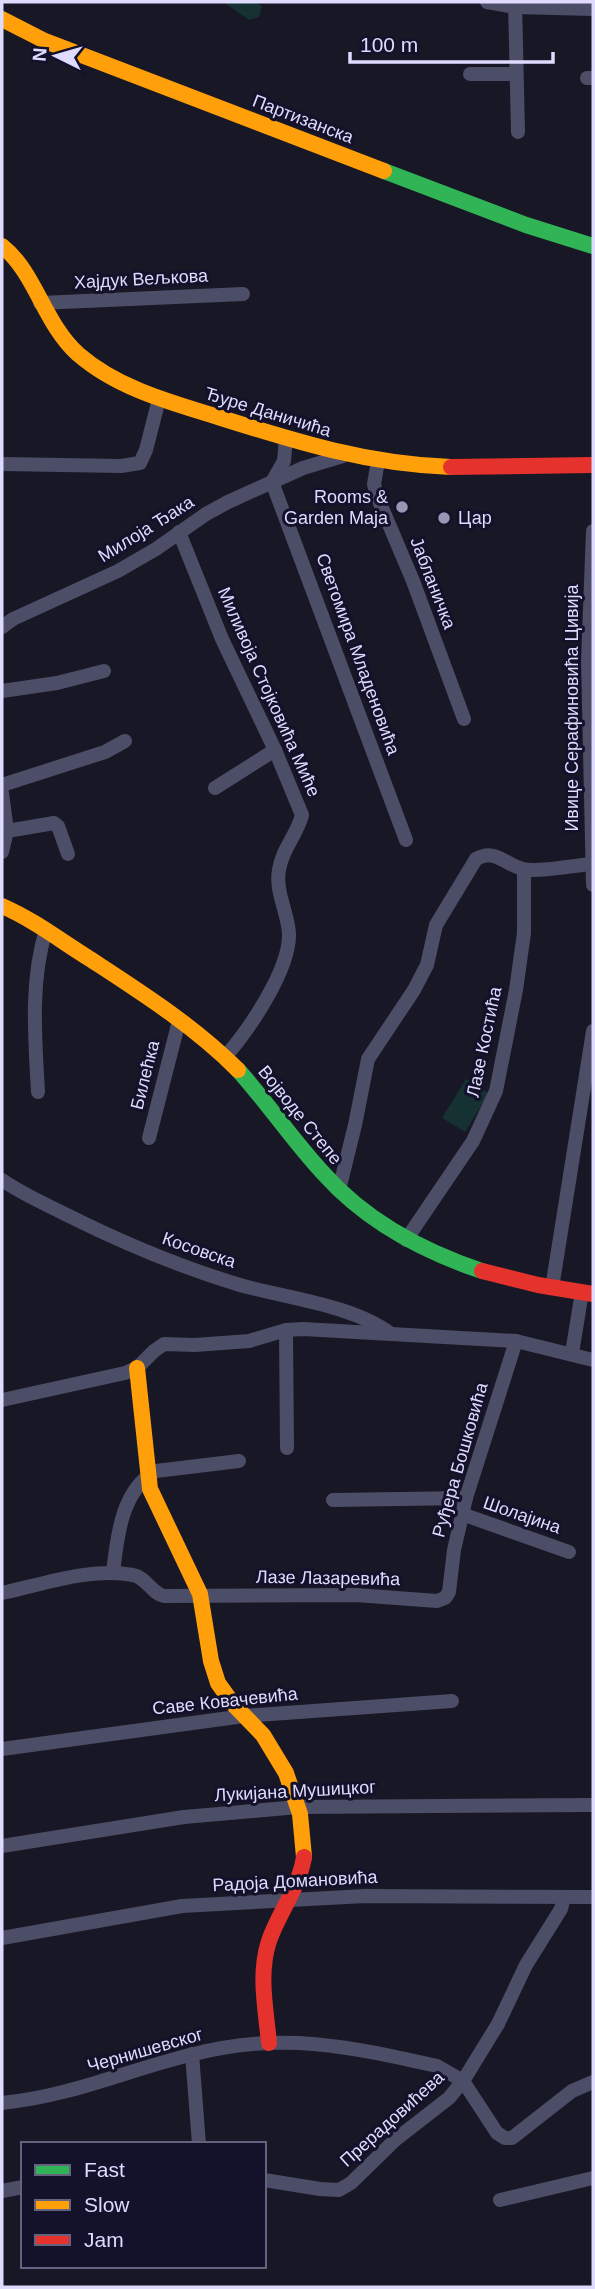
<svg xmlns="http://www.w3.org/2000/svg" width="595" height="2289" viewBox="0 0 595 2289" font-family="Arial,sans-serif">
	<rect width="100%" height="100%" fill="#181725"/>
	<!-- green -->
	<g fill="#153131">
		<polygon points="223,2 255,2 262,6 259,17 249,20"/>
		<polygon points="466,1079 489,1093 465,1132 442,1118"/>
	</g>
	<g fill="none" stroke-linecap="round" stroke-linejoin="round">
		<!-- street -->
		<g stroke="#4c4d66" stroke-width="14">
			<polyline points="487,2 515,7 593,9"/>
			<polyline points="515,2 518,132"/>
			<polyline points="470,74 516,74"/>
			<polyline points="587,78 593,78"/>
			<polyline points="40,303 243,294"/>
			<polyline points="378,461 374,484 377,496 413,581 464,719"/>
			<polyline points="2,464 121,466 140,463 146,450 159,399"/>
			<polyline points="272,482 406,840"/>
			<polyline points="272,482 284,461 286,438"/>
			<polyline points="593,531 588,661 593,885"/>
			<path d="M 179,532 L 222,639 L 275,750 L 302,815 C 297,835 282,849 279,870 C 275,892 288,912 289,934 C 290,970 248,1031 225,1057"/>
			<polyline points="2,627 13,619 118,571 156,549 206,514 228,502 303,468 343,456"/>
			<polyline points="2,691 57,683 104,671"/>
			<polyline points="2,785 105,752 125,741"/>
			<polyline points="215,788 275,750"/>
			<polyline points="2,793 7,831 2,852"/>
			<polyline points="7,831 54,823 58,826 68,854"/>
			<path d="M 38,1092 C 35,1038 30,981 46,930"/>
			<polyline points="149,1138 179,1021"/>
			<path d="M 2,1180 C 22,1194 45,1204 67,1215 C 123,1243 180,1267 240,1285 C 286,1298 353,1305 391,1334"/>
			<path d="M 339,1190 L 355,1125 L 368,1059 L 414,990 L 427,965 L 436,925 L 476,859 C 496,848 505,865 523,869 C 536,873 576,865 592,864"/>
			<polyline points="406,1240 473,1141 496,1091 516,990 524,933 524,870"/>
			<polyline points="552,1288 593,1031"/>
			<polyline points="286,1330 287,1448"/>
			<polyline points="572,1353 582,1292"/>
			<polyline points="2,1400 125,1373 137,1368 154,1351 164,1344 195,1345 249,1341 286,1330 303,1329 516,1341 593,1360"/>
			<polyline points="333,1500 466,1498"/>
			<polyline points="462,1514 569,1552"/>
			<path d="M 113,1573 C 117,1538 121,1490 156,1471 L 239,1461"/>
			<path d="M 2,1593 C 44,1584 90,1567 133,1575 C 146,1577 151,1593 164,1596 L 356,1595 L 437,1601 L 445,1598 L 449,1592 L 454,1550 L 466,1498 L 516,1341"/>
			<polyline points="2,1749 244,1716 452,1701"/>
			<polyline points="2,1846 184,1817 298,1807 593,1805"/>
			<polyline points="2,1938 182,1906 365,1896 593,1897"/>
			<polyline points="192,2054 199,2144"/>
			<path d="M 2,2103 C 72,2096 127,2070 194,2054 C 282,2031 352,2047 437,2066 L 463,2081 L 497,2133 L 505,2138 L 512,2138 L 572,2091 L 593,2082"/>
			<polyline points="264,2180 320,2189 339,2190 351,2183 395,2140 449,2098 463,2081 498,2024 526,1965 561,1909 564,1897"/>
			<polyline points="2,2191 23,2187"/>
			<polyline points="500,2200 593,2178"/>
		</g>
		<!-- fast -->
		<g stroke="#30b455" stroke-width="16">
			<polyline points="384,171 526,225 593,246"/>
			<path d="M 238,1070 C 268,1103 293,1141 324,1174 C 367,1222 422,1251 482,1271"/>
		</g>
		<!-- slow -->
		<g stroke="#ff9f0a" stroke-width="16">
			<polyline points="2,19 45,41 384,171"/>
			<path d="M 2,246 C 36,273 43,322 78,354 C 117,388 169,402 218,417 C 297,442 367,464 451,467"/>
			<path d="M 2,906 C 34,920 61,941 90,959 C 142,993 194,1026 238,1070"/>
			<polyline points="137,1368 150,1489 200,1594 211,1661 218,1683 233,1704 263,1735 286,1773 300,1814 304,1857"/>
		</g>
		<!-- jam -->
		<g stroke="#e5322d" stroke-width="16">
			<polyline points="451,467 593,465"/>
			<polyline points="482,1271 538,1285 593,1294"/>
			<path d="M 269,2043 C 266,2010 258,1974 269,1941 C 279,1912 299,1888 304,1857"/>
		</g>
	</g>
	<!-- markers -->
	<g fill="#9996b3" stroke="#14112b" stroke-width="2.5">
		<circle cx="402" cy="507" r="7"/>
		<circle cx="444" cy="518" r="7"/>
	</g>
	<g text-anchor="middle" stroke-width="6" stroke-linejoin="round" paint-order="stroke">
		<!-- street labels -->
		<g font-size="18" fill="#dedbff" stroke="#14112b">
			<text transform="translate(303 119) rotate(21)" y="6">Партизанска</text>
			<text transform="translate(141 279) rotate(-3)" y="6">Хајдук Вељкова</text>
			<text transform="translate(268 412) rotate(17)" y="6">Ђуре Даничића</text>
			<text transform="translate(146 529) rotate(-32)" y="6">Милоја Ђака</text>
			<text transform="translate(433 583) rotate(69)" y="6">Јабланичка</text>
			<text transform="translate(358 654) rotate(70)" y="6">Светомира Младеновића</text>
			<text transform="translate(269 692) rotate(66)" y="6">Миливоја Стојковића Миће</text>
			<text transform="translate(572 708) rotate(-90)" y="6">Ивице Серафиновића Цивија</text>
			<text transform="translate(484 1042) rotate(-78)" y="6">Лазе Костића</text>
			<text transform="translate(145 1075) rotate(-76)" y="6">Билећка</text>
			<text transform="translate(300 1115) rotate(51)" y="6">Војводе Степе</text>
			<text transform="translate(199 1250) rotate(19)" y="6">Косовска</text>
			<text transform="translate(460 1460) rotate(-74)" y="6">Руђера Бошковића</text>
			<text transform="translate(522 1515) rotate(19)" y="6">Шолајина</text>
			<text transform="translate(328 1578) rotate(1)" y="6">Лазе Лазаревића</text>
			<text transform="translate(225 1701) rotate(-6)" y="6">Саве Ковачевића</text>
			<text transform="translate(295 1791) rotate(-3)" y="6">Лукијана Мушицког</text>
			<text transform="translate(295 1881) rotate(-3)" y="6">Радоја Домановића</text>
			<text transform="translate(145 2050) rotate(-16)" y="6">Чернишевског</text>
			<text transform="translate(392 2119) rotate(-42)" y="6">Прерадовићева</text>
		</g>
		<!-- poi labels -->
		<g font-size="18" fill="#dedbff" stroke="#14112b" text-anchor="end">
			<text x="388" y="503">Rooms &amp;<tspan x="388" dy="21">Garden Maja</tspan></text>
			<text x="458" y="524" text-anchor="start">Цар</text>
		</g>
	</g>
	<!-- border -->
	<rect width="595" height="2289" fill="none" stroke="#dedbff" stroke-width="7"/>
	<!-- legend -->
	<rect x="21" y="2142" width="245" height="126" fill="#14112b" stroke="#656280" stroke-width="2"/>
	<rect x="35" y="2165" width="35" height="10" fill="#30b455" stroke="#656280" stroke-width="2"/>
	<text x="84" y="2177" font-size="21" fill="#dedbff">Fast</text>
	<rect x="35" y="2200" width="35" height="10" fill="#ff9f0a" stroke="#656280" stroke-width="2"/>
	<text x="84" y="2212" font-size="21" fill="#dedbff">Slow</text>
	<rect x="35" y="2235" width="35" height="10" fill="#e5322d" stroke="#656280" stroke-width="2"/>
	<text x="84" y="2247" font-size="21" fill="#dedbff">Jam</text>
	<!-- north arrow -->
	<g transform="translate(56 56) rotate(275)" stroke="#14112b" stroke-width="5" paint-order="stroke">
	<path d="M0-5L12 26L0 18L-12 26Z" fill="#dedbff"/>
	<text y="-10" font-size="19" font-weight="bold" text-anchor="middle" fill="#dedbff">N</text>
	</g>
	<!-- scale -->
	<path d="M350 52v10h203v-10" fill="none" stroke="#dedbff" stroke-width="3.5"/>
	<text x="360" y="52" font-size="21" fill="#dedbff" stroke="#14112b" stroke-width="5" paint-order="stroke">100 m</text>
</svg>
